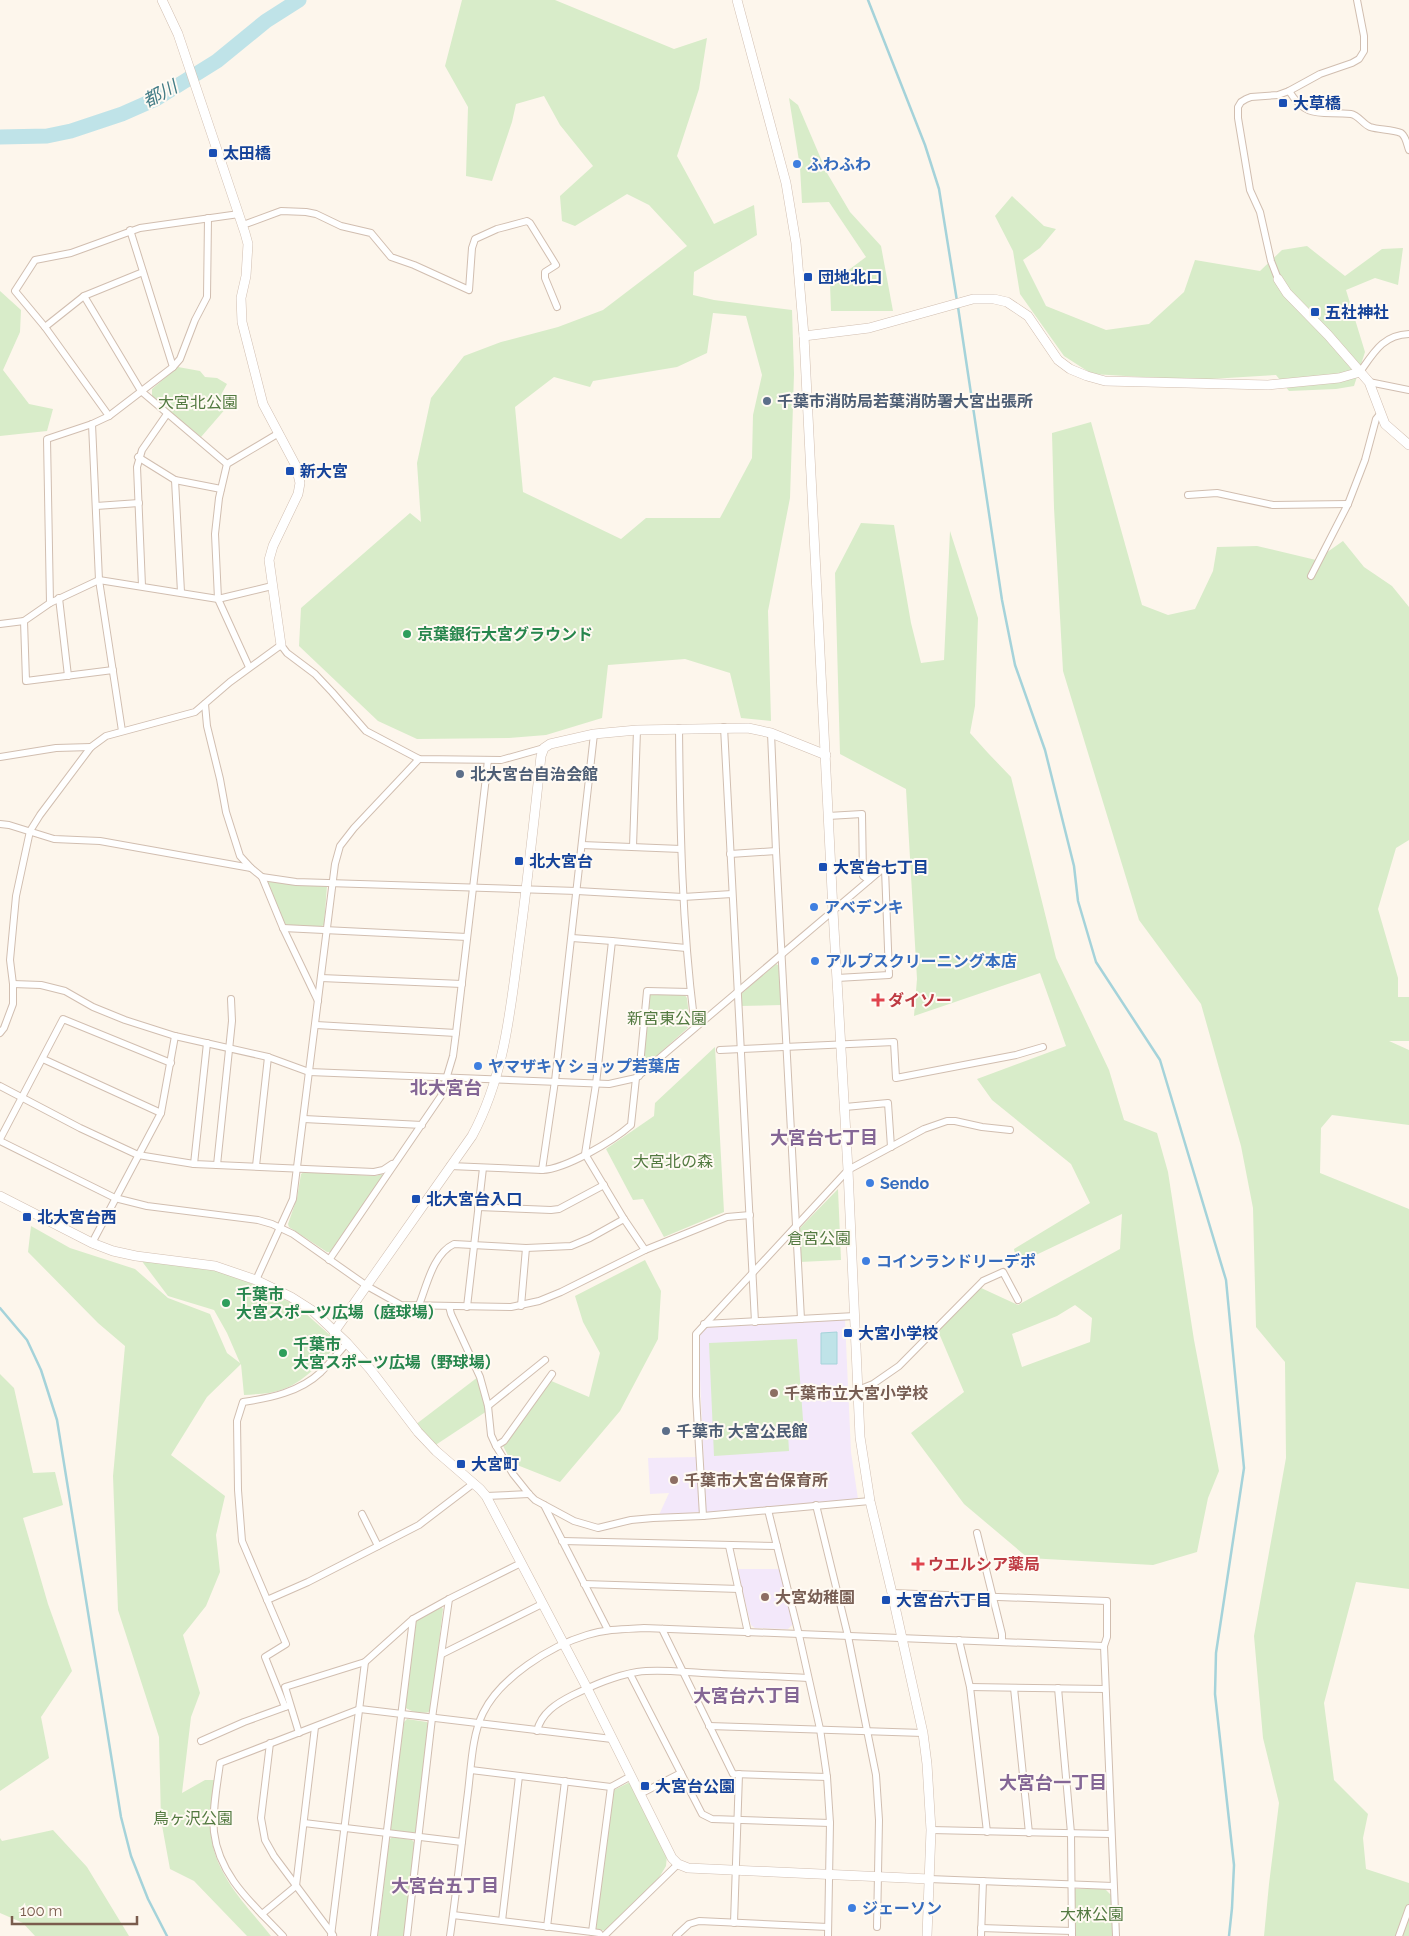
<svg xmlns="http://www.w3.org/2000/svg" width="1409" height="1936" viewBox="0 0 1409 1936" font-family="Raleway,'Noto Sans JP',sans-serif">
	<rect width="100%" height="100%" fill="#fdf6ec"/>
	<!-- education -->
	<g fill="#f3e8fa">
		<polygon points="845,1320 851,1452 858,1499 709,1513 706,1511 698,1334 703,1327"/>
		<polygon points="698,1457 701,1512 659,1515 669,1493 650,1494 648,1458"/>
		<polygon points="737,1569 780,1569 793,1624 788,1629 755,1628 751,1625"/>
	</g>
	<!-- green -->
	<g fill="#d8ecc9" fill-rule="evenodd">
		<path d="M 462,0 L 555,0 L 674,49 L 707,38 L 699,89 L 677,156 L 714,224 L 754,205 L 757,235 L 694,272 L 693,295 L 714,300 L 792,310 L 794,374 L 790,498 L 768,611 L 771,721 L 741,718 L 730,673 L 685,659 L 608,665 L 602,718 L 546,735 L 509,738 L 417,739 L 378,721 L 299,646 L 301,608 L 410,513 L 421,522 L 417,463 L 431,398 L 464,356 L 501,342 L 558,327 L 603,310 L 687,246 L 649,205 L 627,194 L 575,226 L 562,221 L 560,196 L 593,166 L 560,125 L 544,96 L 516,104 L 512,122 L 492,181 L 466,176 L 468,107 L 445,66 ZM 713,313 L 746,316 L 762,375 L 753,415 L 752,458 L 720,518 L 646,518 L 621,539 L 523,492 L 515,407 L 554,377 L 590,387 L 593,381 L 677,367 L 707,353 Z"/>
		<polygon points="789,98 798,105 827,173 850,212 881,246 893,311 831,311 830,284 866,257 829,202 802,203 800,167"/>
		<polygon points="1012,196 1044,226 1056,229 1040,248 1023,260 1046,306 1106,330 1149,324 1184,292 1195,260 1260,271 1282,250 1307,246 1345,276 1382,249 1403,248 1398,285 1375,278 1346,290 1365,352 1354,386 1336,389 1289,391 1276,375 1194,380 1092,374 1064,356 1020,294 1013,251 995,216"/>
		<polygon points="0,291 21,310 20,332 3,370 29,404 53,409 47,431 0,436"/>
		<polygon points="178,367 200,371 205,377 217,378 227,384 222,393 227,407 201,437 152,397 152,389"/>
		<polygon points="1091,422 1142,605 1168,615 1195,609 1213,571 1217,547 1257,546 1316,560 1343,541 1364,567 1392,586 1409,607 1409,840 1396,848 1378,909 1398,978 1398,997 1409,997 1409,1041 1389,1041 1409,1050 1409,1125 1332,1115 1321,1128 1320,1173 1409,1209 1409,1589 1356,1582 1324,1703 1334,1780 1368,1814 1363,1838 1366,1869 1409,1883 1409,1936 1264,1936 1269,1884 1279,1803 1263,1738 1254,1636 1286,1458 1285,1362 1256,1327 1253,1208 1241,1146 1201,1004 1139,920 1063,671 1054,508 1052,433"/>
		<path d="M 861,523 L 894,525 L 911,623 L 921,663 L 944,660 L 950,531 L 978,618 L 975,706 L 970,733 L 988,753 L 1011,777 L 1056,958 L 1109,1070 L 1124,1120 L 1157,1133 L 1168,1172 L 1194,1340 L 1219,1471 L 1208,1498 L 1197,1552 L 1153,1565 L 1028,1558 L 964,1504 L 911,1433 L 964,1392 L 938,1331 L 979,1287 L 1018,1305 L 1120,1249 L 1122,1214 L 1017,1264 L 1014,1249 L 1090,1203 L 1071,1164 L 992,1100 L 977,1079 L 1066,1046 L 1040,973 L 914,1016 L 917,979 L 906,789 L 840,754 L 835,573 ZM 1075,1305 L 1092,1318 L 1090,1342 L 1022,1367 L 1012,1334 L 1057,1316 Z"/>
		<polygon points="264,880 327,886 324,925 320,927 285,926"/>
		<polygon points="776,964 780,966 782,1005 740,1006 740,995"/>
		<polygon points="684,994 687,998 690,1026 645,1066 642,1064 649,995"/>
		<polygon points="715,1047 724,1212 664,1237 643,1199 633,1200 606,1149 654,1116 655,1103"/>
		<polygon points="304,1172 376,1176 382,1174 383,1177 330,1252 327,1252 289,1227 288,1224 297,1198 301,1174"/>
		<polygon points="838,1189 841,1260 800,1262 799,1229"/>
		<path d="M 31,1226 L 70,1248 L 135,1269 L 168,1298 L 210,1314 L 227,1353 L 240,1363 L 227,1333 L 214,1310 L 168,1296 L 141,1260 L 192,1265 L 233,1275 L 296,1305 L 339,1343 C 325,1358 305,1381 286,1388 C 273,1394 258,1394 244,1395 L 241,1364 L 207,1397 L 171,1455 L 225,1496 L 216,1535 L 220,1572 L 206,1606 L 183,1635 L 200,1693 L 191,1717 L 182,1793 L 205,1780 L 214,1780 C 212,1801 209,1821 212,1842 C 219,1879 248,1907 271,1936 L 247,1936 L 194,1881 L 170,1869 L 161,1820 L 159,1737 L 118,1610 L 113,1476 L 125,1346 L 98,1323 L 28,1252 Z"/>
		<polygon points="645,1260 661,1291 658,1339 620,1411 560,1482 512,1463 501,1442 549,1380 589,1397 600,1353 583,1322 575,1296"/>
		<polygon points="797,1339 804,1433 788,1434 789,1451 714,1456 709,1343"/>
		<polygon points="0,1374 14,1388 33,1473 55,1472 63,1505 23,1518 48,1604 72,1671 41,1717 49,1758 0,1791"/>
		<polygon points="478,1377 487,1411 434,1446 415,1425"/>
		<path d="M 440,1605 L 443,1609 L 431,1711 C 424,1715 410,1712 405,1707 L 415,1623 L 417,1618 Z"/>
		<polygon points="407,1719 427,1722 429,1725 416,1831 413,1834 393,1832 390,1828 404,1722"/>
		<polygon points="630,1782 667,1855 666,1866 657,1881 606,1931 596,1929 612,1791"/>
		<polygon points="53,1830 87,1867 129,1936 35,1936 23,1923 0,1913 0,1838 2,1841"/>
		<polygon points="392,1837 412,1840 415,1843 404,1936 378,1936 389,1840"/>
		<polygon points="1075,1889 1105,1889 1111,1895 1113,1936 1072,1936 1072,1892"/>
	</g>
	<!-- water -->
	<polygon fill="#bfe3e8" stroke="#a5d3da" points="837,1332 837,1364 821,1364 821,1333"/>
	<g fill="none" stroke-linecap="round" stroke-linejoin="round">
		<!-- stream -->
		<g stroke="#a5d3da" stroke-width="2.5">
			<polyline points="868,0 925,145 939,189 957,301"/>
			<polyline points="958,307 1002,600 1015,665 1045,750 1074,866 1078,901 1096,962 1160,1060 1226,1280 1244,1468 1216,1653 1215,1694 1234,1865 1232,1908 1229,1936"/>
			<polyline points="0,1308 27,1340 41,1370 57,1420 121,1817 131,1856 148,1899 167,1936"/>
		</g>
		<!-- river -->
		<polyline stroke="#bfe3e8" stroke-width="15" points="0,137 47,136 71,131 122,114 156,99 217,61 266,21 299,0"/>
		<defs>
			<g id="minor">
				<path d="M 1289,91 C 1307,120 1321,111 1351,114 C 1358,115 1363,124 1370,127 C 1379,130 1392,129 1401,133 C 1406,136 1407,145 1409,150"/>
				<polyline points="243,225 281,211 306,212 316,214 341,226 371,233 391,257 414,265 469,290 472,248 475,239 497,229 527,221 530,223 556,265 545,272 545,278 557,307"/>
				<polyline points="1278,279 1271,261 1260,212 1250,190 1238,118 1238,107 1241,102 1246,99 1251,97 1278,95 1289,91 1320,74 1352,63 1359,59 1364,51 1364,36 1357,0"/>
				<polyline points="84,296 141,391 227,464"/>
				<polyline points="45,327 84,296 143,272"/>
				<polyline points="173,367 180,359 195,320 207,297 208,218"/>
				<path d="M 1360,372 C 1374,352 1383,335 1409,334"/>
				<polyline points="1369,382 1409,390"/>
				<polyline points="109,416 45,327 15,291 35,260 71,253 140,228 239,214"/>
				<polyline points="92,424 99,580 122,731"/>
				<polyline points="138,457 175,480 221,489"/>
				<polyline points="175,480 181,592"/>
				<polyline points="1188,495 1217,493 1273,505 1348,504"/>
				<polyline points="96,506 139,503"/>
				<polyline points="1311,576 1348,504 1365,460 1376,419 1380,414"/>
				<polyline points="142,586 137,467 142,450 167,414"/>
				<polyline points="59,598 68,676"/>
				<polyline points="50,603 99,580 218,599 272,586"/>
				<polyline points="24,621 26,681 113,670"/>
				<polyline points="0,624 24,621 50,603 47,439 92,424 109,416 173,367 130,230"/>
				<polyline points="249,667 218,599 215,534 219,498 227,464 279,433"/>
				<polyline points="205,704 207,726 220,779 226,812 240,856 251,868"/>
				<polyline points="724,727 755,1322"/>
				<path d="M 679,728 C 680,828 682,928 695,1027"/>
				<polyline points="771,733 776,851 801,1319"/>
				<polyline points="0,757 56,748 91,747"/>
				<polyline points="828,816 862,814 863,876 869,880"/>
				<polyline points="0,824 9,825 54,839 100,841 251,868 262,877 296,882 577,891 683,897 732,894"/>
				<polyline points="582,845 681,849"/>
				<polyline points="633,847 637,730"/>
				<polyline points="730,854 776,851"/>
				<polyline points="262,877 283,928 318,1001"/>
				<polyline points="283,928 467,937"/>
				<polyline points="572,938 612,941"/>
				<polyline points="321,978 462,984"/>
				<polyline points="13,984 41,985 65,991 93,1007 125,1020 175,1036 268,1057 309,1072 609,1084 636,1078 880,871 885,869 889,975 837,978"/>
				<polyline points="316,1025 456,1033"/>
				<polyline points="0,1033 4,1028 13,1004 13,984 10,960 16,896 30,831 40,815 91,747 106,736 195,712 230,682 281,645 287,653 315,674 332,692 366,731 419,759 501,760 544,748"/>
				<polyline points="720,1050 894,1042 896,1078 1016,1055 1043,1047"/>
				<polyline points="43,1059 161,1113"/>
				<polyline points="639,1076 647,991 690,992"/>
				<polyline points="0,1086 80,1128 138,1155 194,1164 374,1172 383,1170 392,1164"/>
				<polyline points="845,1107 888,1103 891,1147"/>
				<polyline points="304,1119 422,1125"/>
				<polyline points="0,1139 63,1019 171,1063"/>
				<polyline points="0,1141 115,1198 147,1206 258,1220 272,1224 293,1234 367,1286 401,1305 511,1307 539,1301 561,1292 645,1250 624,1219 585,1154 596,1084 612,941 686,948"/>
				<polyline points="194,1164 207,1043"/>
				<polyline points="217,1165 232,1021 231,999"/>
				<polyline points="256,1166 268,1057"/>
				<path d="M 450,1166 L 542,1170 C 566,1169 613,1141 631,1125 L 636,1078"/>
				<polyline points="542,1170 555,1081 594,734"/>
				<polyline points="478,1207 551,1210 559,1209 604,1185"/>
				<polyline points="92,1243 161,1113 175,1036"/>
				<polyline points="645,1250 727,1217 750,1215"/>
				<polyline points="329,1260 441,1096 453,1056 456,1033 488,760"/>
				<polyline points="256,1280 293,1199 335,864 340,846 354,828 419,759"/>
				<path d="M 419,1305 C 427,1285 433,1254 454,1244 L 526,1248 L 571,1246 L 590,1238 L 624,1219"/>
				<polyline points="449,1306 451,1314 480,1377 488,1406 491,1435 496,1446 513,1474 529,1494 535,1500 574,1521 598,1528 631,1520 653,1518 703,1516 870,1501"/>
				<polyline points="521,1306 526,1248"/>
				<polyline points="467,1307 483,1168"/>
				<polyline points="704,1324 855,1316"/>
				<polyline points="858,1390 873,1384 899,1366 983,1281 1003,1272 1018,1300"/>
				<polyline points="488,1406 545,1360"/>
				<polyline points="496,1446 504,1441 552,1374"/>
				<polyline points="486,1496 529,1494"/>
				<polyline points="544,1505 608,1630"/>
				<polyline points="816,1505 848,1636 876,1775 879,1820 877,1927"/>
				<polyline points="768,1510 799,1635 820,1729 827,1777 830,1823 828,1936"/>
				<polyline points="362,1514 378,1546"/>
				<polyline points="703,1516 696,1396 696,1334 848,1170 924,1129 947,1121 955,1121 982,1127 1010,1130"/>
				<polyline points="977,1533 1002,1634 1002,1642"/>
				<polyline points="562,1541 777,1546"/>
				<polyline points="729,1546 748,1633"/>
				<polyline points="584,1584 739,1589"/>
				<polyline points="892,1593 1107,1601 1107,1637 1104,1646 1116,1936"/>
				<polyline points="267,1600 308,1582 419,1525 474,1483"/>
				<polyline points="662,1629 733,1774 827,1777"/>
				<polyline points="959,1640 970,1687 987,1832"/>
				<polyline points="442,1654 542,1604"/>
				<polyline points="630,1674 702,1814 712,1819 830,1823"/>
				<polyline points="970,1687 1105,1689"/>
				<polyline points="1014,1688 1029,1833"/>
				<polyline points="1058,1688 1071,1833 1072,1936"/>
				<path d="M 285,1707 L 265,1657 L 286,1644 L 242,1541 L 238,1490 L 237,1421 L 243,1402 C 270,1398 300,1392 321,1372 C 330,1363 338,1353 347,1343"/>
				<polyline points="709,1726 923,1733"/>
				<path d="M 537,1731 C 541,1713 557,1703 573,1695 C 594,1685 614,1676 637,1672 C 658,1669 681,1672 702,1673 C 737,1675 773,1676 808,1678"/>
				<polyline points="299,1733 285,1687 365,1662 413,1619 449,1599 521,1563"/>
				<polyline points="201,1741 244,1722 288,1706"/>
				<polyline points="270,1743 261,1818 265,1840 274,1856 333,1935"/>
				<polyline points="471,1770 611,1787 631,1776"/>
				<polyline points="640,1794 681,1773"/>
				<polyline points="304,1823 462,1842"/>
				<polyline points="931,1830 1111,1834"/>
				<polyline points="929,1879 1113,1886"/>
				<polyline points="262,1914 296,1886 315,1727"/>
				<polyline points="453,1915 592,1932 599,1933 601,1936"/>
				<polyline points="502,1921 519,1776"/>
				<polyline points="734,1923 739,1774"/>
				<polyline points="547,1927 565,1781"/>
				<polyline points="981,1928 1072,1931"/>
				<polyline points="592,1932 611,1787"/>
				<path d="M 283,1936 C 255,1906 219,1877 214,1832 C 212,1810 217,1786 220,1763 L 360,1709 L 612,1739"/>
				<polyline points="331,1936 365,1662"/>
				<polyline points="374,1936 413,1619"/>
				<polyline points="407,1936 432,1718 449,1599"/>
				<path d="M 450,1936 C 457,1888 462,1840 468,1792 C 471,1768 472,1735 483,1713 C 500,1678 550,1646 587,1635 C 606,1629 625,1629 644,1628 L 1104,1646"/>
				<polyline points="604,1936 678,1864"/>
				<polyline points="676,1936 689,1924 699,1921 828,1927"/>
				<polyline points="981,1936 983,1881"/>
				<polyline points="1399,1936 1409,1908"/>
			</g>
			<g id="tertiary">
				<polyline points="162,0 178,34 245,233 248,244 246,276 241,298 242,322 263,404 296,466 300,483 298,494 273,546 269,560 281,645"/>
				<polyline points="737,0 786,183 796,243 804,336 833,911 848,1170 860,1437 870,1501 892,1593 923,1733 927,1764 931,1830 927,1936"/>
				<polyline points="1278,279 1287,293 1328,335 1369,382 1385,424 1409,445"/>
				<polyline points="804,336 869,328 973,299 994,299 1007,302 1028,316 1058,360 1070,369 1087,376 1105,381 1268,385 1339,378 1360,372"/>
				<polyline points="0,1196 92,1243 113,1251 136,1256 215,1266 256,1280 291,1297 313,1311 347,1343 370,1369 418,1432 436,1451 480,1489 486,1496 587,1688 672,1858 678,1864 688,1868 929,1879"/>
				<path d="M 334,1332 L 472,1136 C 503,1079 510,1015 518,952 C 527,887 534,821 541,756 L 544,748 L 550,744 L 594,734 L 637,730 L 748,728 L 771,733 L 826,755"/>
			</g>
		</defs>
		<!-- minor casing -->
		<use href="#minor" stroke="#d1beb0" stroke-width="8"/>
		<!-- tertiary casing -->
		<use href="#tertiary" stroke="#d1beb0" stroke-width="10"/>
		<!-- minor -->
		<use href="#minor" stroke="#fff" stroke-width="6"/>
		<!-- tertiary -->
		<use href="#tertiary" stroke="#fff" stroke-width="9"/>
	</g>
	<!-- markers -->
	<g fill="#1a4fb4" stroke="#fffaf3" stroke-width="2">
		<rect x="1278" y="98" width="10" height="10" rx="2.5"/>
		<rect x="208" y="148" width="10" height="10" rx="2.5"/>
		<rect x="803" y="272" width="10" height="10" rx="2.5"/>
		<rect x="1310" y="307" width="10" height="10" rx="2.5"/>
		<rect x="285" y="466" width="10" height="10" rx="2.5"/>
		<rect x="514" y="856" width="10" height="10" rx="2.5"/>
		<rect x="818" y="862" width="10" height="10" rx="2.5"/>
		<rect x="411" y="1194" width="10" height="10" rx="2.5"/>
		<rect x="22" y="1212" width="10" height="10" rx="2.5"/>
		<rect x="843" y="1328" width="10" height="10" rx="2.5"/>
		<rect x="456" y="1459" width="10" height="10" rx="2.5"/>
		<rect x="881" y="1595" width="10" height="10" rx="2.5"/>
		<rect x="640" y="1781" width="10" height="10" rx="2.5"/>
	</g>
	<g fill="#3f7fe0" stroke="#fffaf3" stroke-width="2">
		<circle cx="797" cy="164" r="5"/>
		<circle cx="814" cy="907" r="5"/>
		<circle cx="815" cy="961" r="5"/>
		<circle cx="478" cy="1066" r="5"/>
		<circle cx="870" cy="1183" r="5"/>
		<circle cx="866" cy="1261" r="5"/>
		<circle cx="852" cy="1908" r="5"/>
	</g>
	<g fill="#5c6f8a" stroke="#fffaf3" stroke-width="2">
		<circle cx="767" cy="401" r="5"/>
		<circle cx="460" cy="774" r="5"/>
		<circle cx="666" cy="1431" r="5"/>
	</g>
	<g fill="#2e9e5b" stroke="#fffaf3" stroke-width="2">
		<circle cx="407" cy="634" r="5"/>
		<circle cx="226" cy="1303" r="5"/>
		<circle cx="283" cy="1353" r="5"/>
	</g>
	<g fill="#e0444e" stroke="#fffaf3" stroke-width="2">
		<path d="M875.5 992.5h5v5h5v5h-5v5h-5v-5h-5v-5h5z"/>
		<path d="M915.5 1556.5h5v5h5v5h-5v5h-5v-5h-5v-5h5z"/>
	</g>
	<g fill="#8d6e63" stroke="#fffaf3" stroke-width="2">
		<circle cx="774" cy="1393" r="5"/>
		<circle cx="674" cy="1480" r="5"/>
		<circle cx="765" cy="1597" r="5"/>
	</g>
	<g text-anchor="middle" stroke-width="4" stroke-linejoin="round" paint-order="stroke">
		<!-- transit labels -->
		<g font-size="16" font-weight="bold" fill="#164399" stroke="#fffaf3" text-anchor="start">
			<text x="1293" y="109">大草橋</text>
			<text x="223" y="159">太田橋</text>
			<text x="818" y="283">団地北口</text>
			<text x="1325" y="318">五社神社</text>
			<text x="300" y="477">新大宮</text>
			<text x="529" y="867">北大宮台</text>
			<text x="833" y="873">大宮台七丁目</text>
			<text x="426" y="1205">北大宮台入口</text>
			<text x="37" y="1223">北大宮台西</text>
			<text x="858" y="1339">大宮小学校</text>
			<text x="471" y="1470">大宮町</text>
			<text x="896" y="1606">大宮台六丁目</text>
			<text x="655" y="1792">大宮台公園</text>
		</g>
		<!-- shop labels -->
		<g font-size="16" font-weight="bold" fill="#366cbe" stroke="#fffaf3" text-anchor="start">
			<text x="807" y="170">ふわふわ</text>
			<text x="824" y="913">アベデンキ</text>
			<text x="825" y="967">アルプスクリーニング本店</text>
			<text x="488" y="1072">ヤマザキＹショップ若葉店</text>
			<text x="880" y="1189">Sendo</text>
			<text x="876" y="1267">コインランドリーデポ</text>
			<text x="862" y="1914">ジェーソン</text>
		</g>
		<!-- service labels -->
		<g font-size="16" font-weight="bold" fill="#4e5e75" stroke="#fffaf3" text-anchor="start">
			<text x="777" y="407">千葉市消防局若葉消防署大宮出張所</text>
			<text x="470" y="780">北大宮台自治会館</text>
			<text x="676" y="1437">千葉市 大宮公民館</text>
		</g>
		<!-- park labels -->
		<g font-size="16" fill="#537a41" stroke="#fffaf3">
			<text x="198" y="408">大宮北公園</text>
			<text x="667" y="1024">新宮東公園</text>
			<text x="673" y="1167">大宮北の森</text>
			<text x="819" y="1244">倉宮公園</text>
			<text x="193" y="1824">鳥ヶ沢公園</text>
			<text x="1092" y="1920">大林公園</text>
		</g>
		<!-- leisure labels -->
		<g font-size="16" font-weight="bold" fill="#27864d" stroke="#fffaf3" text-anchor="start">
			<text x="417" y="640">京葉銀行大宮グラウンド</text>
			<text x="236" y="1300">千葉市<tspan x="236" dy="18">大宮スポーツ広場（庭球場）</tspan></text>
			<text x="293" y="1350">千葉市<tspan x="293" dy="18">大宮スポーツ広場（野球場）</tspan></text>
		</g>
		<!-- health labels -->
		<g font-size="16" font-weight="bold" fill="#be3a42" stroke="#fffaf3" text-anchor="start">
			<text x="888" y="1006">ダイソー</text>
			<text x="928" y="1570">ウエルシア薬局</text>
		</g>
		<!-- education labels -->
		<g font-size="16" font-weight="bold" fill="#785e54" stroke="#fffaf3" text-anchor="start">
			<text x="784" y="1399">千葉市立大宮小学校</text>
			<text x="684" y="1486">千葉市大宮台保育所</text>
			<text x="775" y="1603">大宮幼稚園</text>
		</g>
		<!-- water labels -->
		<g font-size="18" font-style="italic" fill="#437c86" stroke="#fffaf3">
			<text transform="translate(160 94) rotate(-28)" y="6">都川</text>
		</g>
		<!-- neighbourhood labels -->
		<g font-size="18" font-weight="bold" fill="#846695" stroke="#fffaf3">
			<text x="446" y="1094">北大宮台</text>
			<text x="824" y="1144">大宮台七丁目</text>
			<text x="747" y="1702">大宮台六丁目</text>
			<text x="1053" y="1789">大宮台一丁目</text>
			<text x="445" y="1892">大宮台五丁目</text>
		</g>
	</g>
	<!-- scale -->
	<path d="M12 1916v8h125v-8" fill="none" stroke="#7a5c4d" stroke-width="2.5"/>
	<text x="20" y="1916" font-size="15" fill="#7a5c4d" stroke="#fffaf3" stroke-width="4" paint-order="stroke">100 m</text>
</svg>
